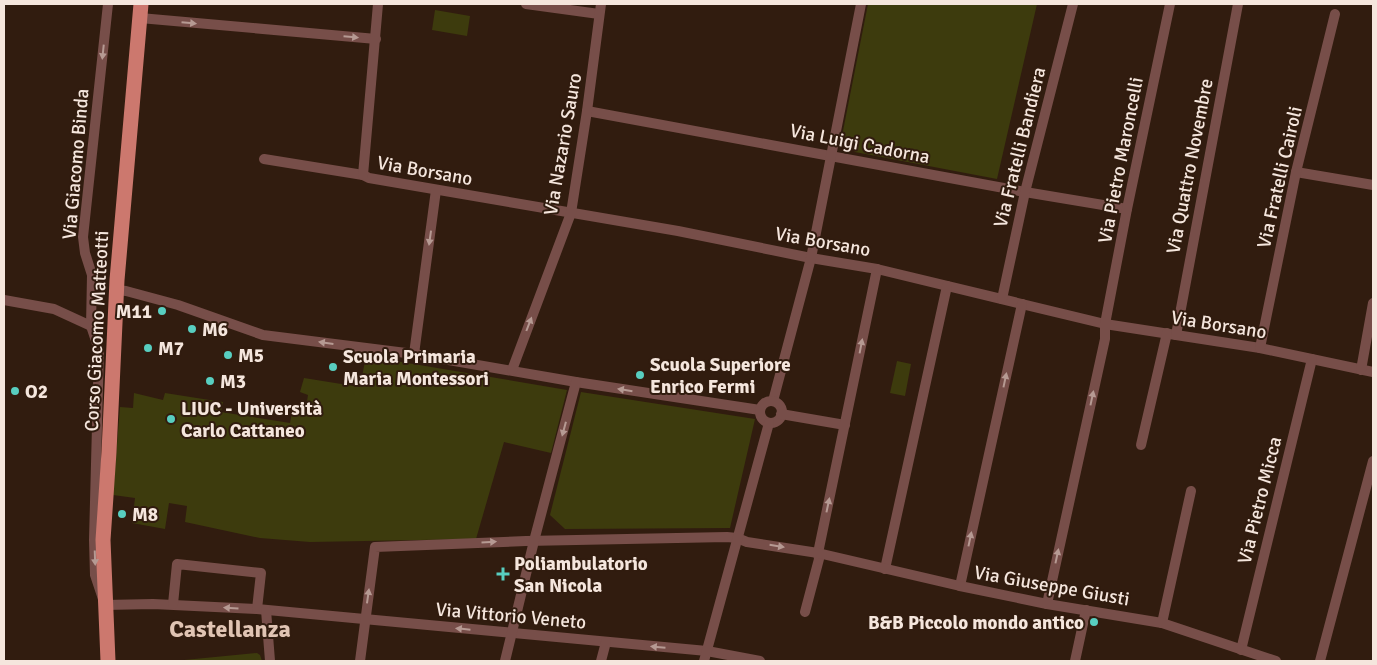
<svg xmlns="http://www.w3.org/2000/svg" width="1377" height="665" viewBox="0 0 1377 665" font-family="Signika,sans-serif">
	<rect width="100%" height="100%" fill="#311c0f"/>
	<!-- green -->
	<g fill="#3d3b0d">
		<polygon points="868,4 1037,4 997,179 855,152 842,136"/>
		<polygon points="435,10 470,16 467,36 432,30"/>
		<polygon points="366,356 567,390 551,453 504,442 476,539 310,542 260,538 185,522 187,506 169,503 165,529 132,523 135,498 113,495 120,407 133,408 134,393 163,400 165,393 216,401 223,402 221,412 290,423 292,412 305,414 308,395 300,392 304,378 360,387"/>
		<polygon points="897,361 911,364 905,396 890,393"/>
		<polygon points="581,392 755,419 730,528 565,529 550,515"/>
		<polygon points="257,653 260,655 262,661 174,661"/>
	</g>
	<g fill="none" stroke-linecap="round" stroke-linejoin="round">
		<!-- street -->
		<g stroke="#774e49" stroke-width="10">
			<polyline points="108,4 83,237 85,253 92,275 91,326 99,350 94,540 95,575 105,605 153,604 257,609 707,651 760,661"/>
			<polyline points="526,4 599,14"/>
			<polyline points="140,18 376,39"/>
			<polyline points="587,111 1025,192 1127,209"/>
			<polyline points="264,159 363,175 369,178 678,231 811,258 877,269 1105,324 1260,348 1373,372"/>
			<polyline points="1296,172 1373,185"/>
			<polyline points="363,175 378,4"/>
			<polyline points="116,290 126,291 178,305 263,335 414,354 576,382 760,410"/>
			<polyline points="1002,299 1025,192 1073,4"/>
			<polyline points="4,300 54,309 91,326"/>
			<polyline points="1176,335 1238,4"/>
			<polyline points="1260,348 1296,172 1335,14"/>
			<polyline points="414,354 436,190"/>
			<polyline points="512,370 571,213 587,111 601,4"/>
			<polyline points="1361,370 1373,303"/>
			<polyline points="773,401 811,258 861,4"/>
			<circle cx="771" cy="412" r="11"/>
			<polyline points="781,414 845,425"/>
			<polyline points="1141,445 1167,333"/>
			<polyline points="885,569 947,286"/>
			<polyline points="960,586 1022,304"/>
			<polyline points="173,604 177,564 261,573 257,609"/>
			<polyline points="1047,604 1105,339 1105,324 1127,209 1170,4"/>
			<polyline points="266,610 270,661"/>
			<polyline points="805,612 819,559 818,553 877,269"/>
			<polyline points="1162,623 1191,491"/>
			<polyline points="1241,650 1312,359"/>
			<polyline points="360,661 375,547 526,541 727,537 737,538 747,542 818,553 960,586 1047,604 1162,623 1276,661"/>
			<polyline points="505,661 534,541 576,382"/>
			<polyline points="601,661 606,642"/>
			<polyline points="704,661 769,423"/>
			<polyline points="1075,661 1086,610"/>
			<polyline points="1320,661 1373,461"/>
		</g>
		<!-- primary -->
		<polyline stroke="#cc786e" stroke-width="15" points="108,661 103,540 109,452 117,280 141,4"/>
	</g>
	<!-- one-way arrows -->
	<defs><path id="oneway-solid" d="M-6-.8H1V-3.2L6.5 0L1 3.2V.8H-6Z" transform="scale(1.25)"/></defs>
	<g fill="#b69a93">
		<use href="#oneway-solid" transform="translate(189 23) rotate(5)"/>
		<use href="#oneway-solid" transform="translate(351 37) rotate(5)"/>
		<use href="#oneway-solid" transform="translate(103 52) rotate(96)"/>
		<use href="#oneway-solid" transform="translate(430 238) rotate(98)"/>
		<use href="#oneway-solid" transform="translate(529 324) rotate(-69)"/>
		<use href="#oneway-solid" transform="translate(326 343) rotate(-172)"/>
		<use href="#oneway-solid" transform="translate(861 346) rotate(-79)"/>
		<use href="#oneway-solid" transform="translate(1005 380) rotate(-78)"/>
		<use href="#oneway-solid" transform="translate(625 390) rotate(-171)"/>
		<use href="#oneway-solid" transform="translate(1092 398) rotate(-78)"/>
		<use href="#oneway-solid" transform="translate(564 429) rotate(105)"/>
		<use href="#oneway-solid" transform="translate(828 505) rotate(-78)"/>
		<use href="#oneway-solid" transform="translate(970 539) rotate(-78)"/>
		<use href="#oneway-solid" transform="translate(489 542) rotate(-3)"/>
		<use href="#oneway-solid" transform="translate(777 546) rotate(9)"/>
		<use href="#oneway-solid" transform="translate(1057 556) rotate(-78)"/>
		<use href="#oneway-solid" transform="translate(95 558) rotate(88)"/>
		<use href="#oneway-solid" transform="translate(368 596) rotate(-82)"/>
		<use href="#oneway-solid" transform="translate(231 608) rotate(-176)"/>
		<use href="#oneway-solid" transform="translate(463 629) rotate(-174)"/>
		<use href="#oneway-solid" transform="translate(658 647) rotate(-175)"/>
	</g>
	<!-- markers -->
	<g fill="#58cec0" stroke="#311c0f" stroke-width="2">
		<circle cx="162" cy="311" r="5"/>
		<circle cx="192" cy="329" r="5"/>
		<circle cx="148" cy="348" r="5"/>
		<circle cx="228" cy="355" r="5"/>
		<circle cx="333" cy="367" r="5"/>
		<circle cx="640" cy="375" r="5"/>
		<circle cx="210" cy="381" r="5"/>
		<circle cx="15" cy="391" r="5"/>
		<circle cx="171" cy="419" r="5"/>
		<circle cx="122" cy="514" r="5"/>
		<path d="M500.5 566.5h5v5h5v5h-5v5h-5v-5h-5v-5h5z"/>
		<circle cx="1094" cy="622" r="5"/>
	</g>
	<g text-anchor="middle" stroke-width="4" stroke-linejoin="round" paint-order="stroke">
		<!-- street labels -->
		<g font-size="19" fill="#f5e6dd" stroke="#311c0f">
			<text transform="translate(860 143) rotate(11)" y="7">Via Luigi Cadorna</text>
			<text transform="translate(562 144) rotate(-80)" y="7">Via Nazario Sauro</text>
			<text transform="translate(1019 147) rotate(-76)" y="7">Via Fratelli Bandiera</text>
			<text transform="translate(1120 160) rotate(-79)" y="7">Via Pietro Maroncelli</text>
			<text transform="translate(75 164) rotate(-85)" y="7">Via Giacomo Binda</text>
			<text transform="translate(1189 166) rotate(-79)" y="7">Via Quattro Novembre</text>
			<text transform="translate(425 170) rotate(10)" y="7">Via Borsano</text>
			<text transform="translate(1279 177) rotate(-77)" y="7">Via Fratelli Cairoli</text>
			<text transform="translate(823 241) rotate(10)" y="7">Via Borsano</text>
			<text transform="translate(1219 324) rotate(9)" y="7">Via Borsano</text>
			<text transform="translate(96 331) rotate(-87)" y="7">Corso Giacomo Matteotti</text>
			<text transform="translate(1259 500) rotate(-76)" y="7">Via Pietro Micca</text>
			<text transform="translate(1052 585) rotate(10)" y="7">Via Giuseppe Giusti</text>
			<text transform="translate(511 615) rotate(5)" y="7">Via Vittorio Veneto</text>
		</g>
		<!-- poi labels -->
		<g font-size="19" font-weight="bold" fill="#f5e6dd" stroke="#311c0f" text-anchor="start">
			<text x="152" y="318" text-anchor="end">M11</text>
			<text x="202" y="336">M6</text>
			<text x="158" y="355">M7</text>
			<text x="238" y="362">M5</text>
			<text x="343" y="363">Scuola Primaria<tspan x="343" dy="22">Maria Montessori</tspan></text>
			<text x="650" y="371">Scuola Superiore<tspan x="650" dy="22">Enrico Fermi</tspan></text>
			<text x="220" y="388">M3</text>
			<text x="25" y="398">O2</text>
			<text x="181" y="415">LIUC - Università<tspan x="181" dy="22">Carlo Cattaneo</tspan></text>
			<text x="132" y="521">M8</text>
			<text x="514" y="570">Poliambulatorio<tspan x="514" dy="22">San Nicola</tspan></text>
			<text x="1084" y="629" text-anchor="end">B&amp;B Piccolo mondo antico</text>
		</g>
		<!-- district labels -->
		<g font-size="24" font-weight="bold" fill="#e0c4b3" stroke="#311c0f">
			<text x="230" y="637">Castellanza</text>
		</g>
	</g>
	<!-- border -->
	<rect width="1377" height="665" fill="none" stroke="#f5e6dd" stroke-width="10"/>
</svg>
